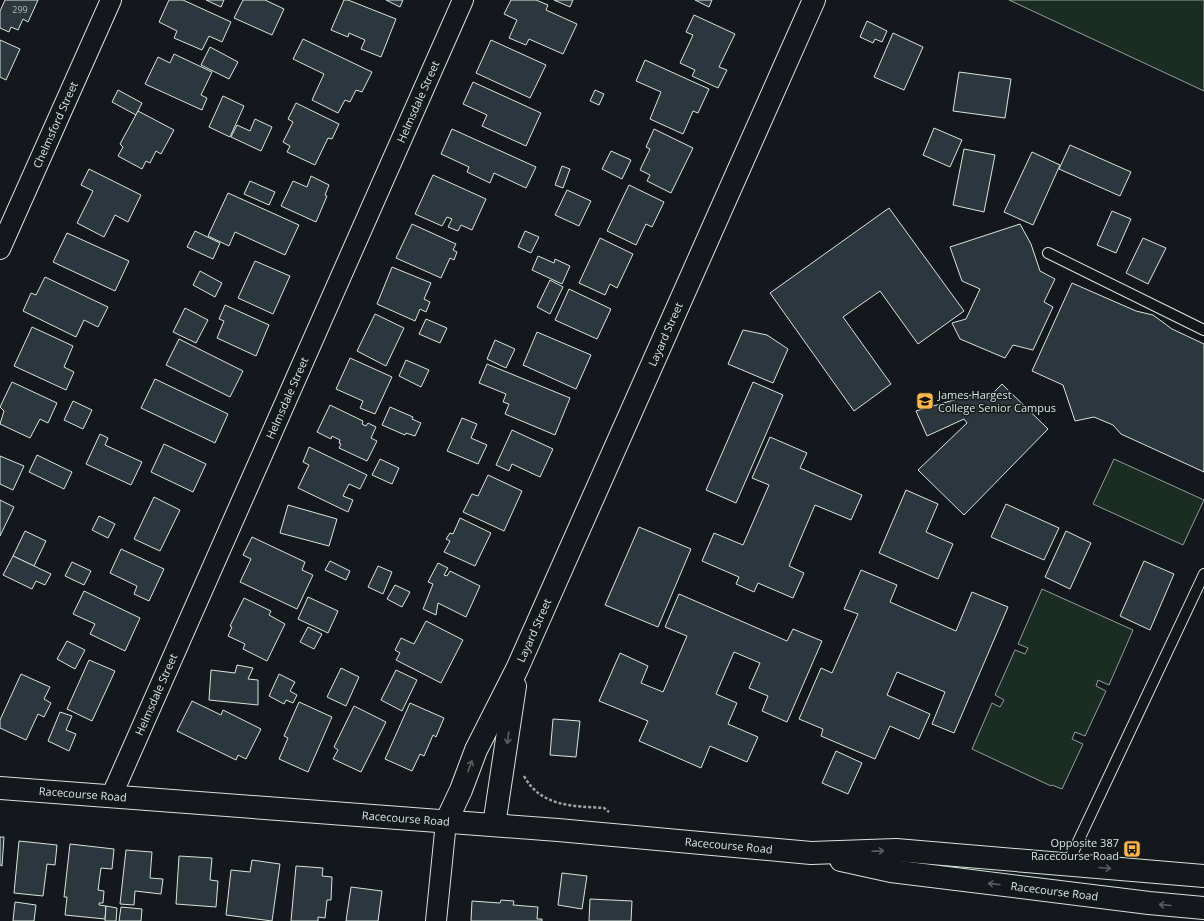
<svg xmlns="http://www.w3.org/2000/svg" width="1204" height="921" viewBox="0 0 1204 921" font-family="'Open Sans',sans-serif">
	<rect width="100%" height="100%" fill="#14181c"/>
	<!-- green -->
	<g fill="#1a2d24" stroke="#939e99">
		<polygon points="1009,0 1204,0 1204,91"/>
		<polygon points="1114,459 1204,500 1183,545 1093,504"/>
		<polygon points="1042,589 1133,630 1109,685 1098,680 1096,686 1106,691 1085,736 1075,732 1072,739 1083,744 1062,789 1052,785 1051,786 972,749 992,703 1000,707 1004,700 995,695 1015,650 1025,654 1028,648 1018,644"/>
	</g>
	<!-- building -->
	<g fill="#2c363c" stroke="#d8e6dc">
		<polygon points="5,0 38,0 28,22 23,19 18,30 11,27 9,32 0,28 0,11"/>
		<polygon points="169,0 183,0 231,22 222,42 209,36 202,50 174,38 177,31 159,22"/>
		<polygon points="206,0 224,0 221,7"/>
		<polygon points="243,0 265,0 284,9 272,35 234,18"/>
		<polygon points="344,0 348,0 396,19 381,57 361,49 365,40 349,33 348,37 331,30"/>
		<polygon points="386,0 403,0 400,7"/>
		<polygon points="511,0 536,0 548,5 546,10 577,24 563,54 529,39 526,45 509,38 517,20 504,14"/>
		<polygon points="554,0 573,0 570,7"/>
		<polygon points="695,0 712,0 709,7"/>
		<polygon points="694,15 735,34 719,67 727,70 718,88 692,76 695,70 680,63 693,35 686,32"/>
		<polygon points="867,21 887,31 882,42 875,39 873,43 860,37"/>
		<polygon points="893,33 923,47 904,90 874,77"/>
		<polygon points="303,39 372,72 362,92 356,90 350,102 345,100 338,113 312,100 324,74 293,59"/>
		<polygon points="0,40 20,49 6,80 0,77"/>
		<polygon points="491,40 546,65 530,98 476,73"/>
		<polygon points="210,47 238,62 229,79 201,65"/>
		<polygon points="174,54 212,72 201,95 207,98 202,110 145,84 158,57 170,63"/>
		<polygon points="645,60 709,89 698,113 693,111 683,134 650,119 661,92 636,81"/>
		<polygon points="959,72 1011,79 1005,118 953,111"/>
		<polygon points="473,82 541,113 526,146 482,126 487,115 463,104"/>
		<polygon points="118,90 142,103 136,115 112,102"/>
		<polygon points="595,90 604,94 599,105 590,101"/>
		<polygon points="223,96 244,106 230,137 209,127"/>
		<polygon points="296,103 339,124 332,139 328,138 315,165 287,152 290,146 283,142 293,122 288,119"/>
		<polygon points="138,111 174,130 161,154 156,151 150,163 146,161 142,169 118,156 123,147 120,144"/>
		<polygon points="255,119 272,127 261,151 231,137 237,125 250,131"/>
		<polygon points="934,128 962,140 950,167 923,155"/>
		<polygon points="452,129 536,167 526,188 494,173 490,183 467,172 469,167 441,154"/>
		<polygon points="654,129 693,148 671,193 647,181 650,175 640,170 650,149 646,147"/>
		<polygon points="1070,145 1131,172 1120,196 1059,169"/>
		<polygon points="964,149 995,155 984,212 953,205"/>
		<polygon points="611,151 631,160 622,179 602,169"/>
		<polygon points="1032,152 1060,165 1033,225 1004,212"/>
		<polygon points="562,166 570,169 563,188 555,185"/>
		<polygon points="89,169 141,195 128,222 115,215 104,237 77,223 93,191 81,185"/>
		<polygon points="433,175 486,199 472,230 461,225 458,231 448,227 452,219 447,217 442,226 415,214"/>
		<polygon points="311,176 329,185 325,195 327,196 316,222 281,206 293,181 307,187"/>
		<polygon points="250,181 275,192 269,205 244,194"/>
		<polygon points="629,185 664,202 652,227 646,224 636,245 607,231"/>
		<polygon points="567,190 591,201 579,226 555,215"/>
		<polygon points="228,193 299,225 285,255 235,232 229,246 208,236"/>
		<polygon points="889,208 964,311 918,344 880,291 843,317 891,384 854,411 770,293"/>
		<polygon points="1112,211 1131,219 1116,253 1097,245"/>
		<polygon points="412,224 456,244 453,250 457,252 454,260 450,258 441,278 396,258"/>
		<polygon points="1020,224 1031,244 1040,271 1055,279 1044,302 1053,307 1033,350 1013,345 1005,358 960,339 952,323 966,319 980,289 962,281 950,247"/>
		<polygon points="195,231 220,243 213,259 187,247"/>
		<polygon points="525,231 539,237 531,253 518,247"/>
		<polygon points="67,233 129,261 115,291 53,262"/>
		<polygon points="600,238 633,254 617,288 610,284 605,295 579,283"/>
		<polygon points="1143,238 1166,248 1148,284 1126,273"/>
		<polygon points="538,256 554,263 555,259 570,266 562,284 532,270"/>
		<polygon points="255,261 290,276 273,314 238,298"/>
		<polygon points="392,267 431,283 424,299 430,302 426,312 420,309 415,321 377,304"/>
		<polygon points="200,271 222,283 215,297 193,285"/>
		<polygon points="45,277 108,307 98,327 84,320 76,337 23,311 31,293 36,295"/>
		<polygon points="550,280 563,287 550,314 537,307"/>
		<polygon points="1072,283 1136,311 1153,315 1172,329 1204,344 1204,472 1121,434 1113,425 1094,417 1075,421 1063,385 1032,371"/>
		<polygon points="569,289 611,309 597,339 555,320"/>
		<polygon points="225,305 269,325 256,356 217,338 224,321 219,319"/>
		<polygon points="185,308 208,320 196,343 173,332"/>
		<polygon points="375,314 404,328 386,366 357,351"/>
		<polygon points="426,319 447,328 440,343 419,334"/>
		<polygon points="32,327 73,346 64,367 74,372 66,390 14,366"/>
		<polygon points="743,330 767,335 788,349 773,383 728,364"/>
		<polygon points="537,332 591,355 576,389 523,365"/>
		<polygon points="179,339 243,371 230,397 166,365"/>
		<polygon points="495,340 515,349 506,368 487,359"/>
		<polygon points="350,358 392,377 375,414 360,408 363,401 336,389"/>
		<polygon points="406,360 429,370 421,387 399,376"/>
		<polygon points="487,364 570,398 555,435 505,414 509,404 503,402 506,394 479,383"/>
		<polygon points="155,379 228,414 215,443 141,408"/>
		<polygon points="12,382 57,403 48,423 40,419 30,438 0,424 4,411 0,407"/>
		<polygon points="753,382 783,395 736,503 706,490"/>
		<polygon points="1002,384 1048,429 964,515 918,470 967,423 964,419 927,436 916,411 971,395 986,400"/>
		<polygon points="73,401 92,410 83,429 64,420"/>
		<polygon points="330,405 363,421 362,424 366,426 368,423 376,427 371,438 377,441 367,461 339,448 341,444 339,443 340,440 332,436 331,439 317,432"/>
		<polygon points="390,407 413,417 412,419 421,423 415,436 406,433 405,435 382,425"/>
		<polygon points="462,418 477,424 471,438 487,445 478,464 447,451"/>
		<polygon points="512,430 553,449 540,477 512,464 509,471 496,465"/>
		<polygon points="100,434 108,438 105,445 142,462 131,485 86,464"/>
		<polygon points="770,437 807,453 800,468 862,495 851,520 815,505 789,566 804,573 793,598 758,583 754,592 736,584 739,577 702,561 714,533 743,545 769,485 752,478"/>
		<polygon points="164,444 206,464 193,492 151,472"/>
		<polygon points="309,447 367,475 360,489 349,484 343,496 353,500 348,512 298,488 309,465 303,462"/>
		<polygon points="37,455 72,472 64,489 29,472"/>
		<polygon points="0,456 24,466 13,490 0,484"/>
		<polygon points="380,459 399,468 392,484 372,475"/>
		<polygon points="488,475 522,491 504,531 463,512 472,494 478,496"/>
		<polygon points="906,490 938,504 926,532 953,544 938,579 879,553"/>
		<polygon points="154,497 180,510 160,551 134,539"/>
		<polygon points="0,500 14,507 0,536"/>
		<polygon points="1006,504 1059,528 1044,560 991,537"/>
		<polygon points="288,505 337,519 329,546 280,533"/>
		<polygon points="99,516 115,524 108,538 92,530"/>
		<polygon points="460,518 491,533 475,566 444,552 450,541 446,539 450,533 453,534"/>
		<polygon points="639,527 691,549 658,627 605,605"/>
		<polygon points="25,531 46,541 34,566 13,556"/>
		<polygon points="1066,531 1091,543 1070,589 1045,577"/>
		<polygon points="252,537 305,562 302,570 313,575 297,609 240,582 251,559 243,555"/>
		<polygon points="121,549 164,569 149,601 134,594 137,586 110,573"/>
		<polygon points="13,556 51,574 45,585 36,581 32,589 3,575"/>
		<polygon points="330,561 350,571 346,580 325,570"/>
		<polygon points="1144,561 1174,574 1150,630 1120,616"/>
		<polygon points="72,562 91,571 84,585 65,576"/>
		<polygon points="438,563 448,568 444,575 447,576 450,571 480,586 466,617 438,603 436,615 423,609 433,584 428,582"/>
		<polygon points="378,566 392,572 383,594 368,587"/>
		<polygon points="861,570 897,585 890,602 956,631 972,592 1008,607 954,733 932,724 945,692 897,672 887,695 930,714 919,739 890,726 875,759 821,736 823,729 799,719 821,668 832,673 858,614 844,609"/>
		<polygon points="395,585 410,592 402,607 387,599"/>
		<polygon points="84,591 140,618 125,651 90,634 95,624 73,614"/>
		<polygon points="679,594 787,641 793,629 822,641 787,722 762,711 768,696 749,688 760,663 734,652 716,694 737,703 728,724 758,737 747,762 710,746 701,768 639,741 648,721 599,701 620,653 648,666 641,683 663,692 687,636 665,627"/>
		<polygon points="308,597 338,611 328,633 298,619"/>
		<polygon points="244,598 271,611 269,615 285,624 267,661 243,649 245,644 228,636 232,627 230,626"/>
		<polygon points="426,621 463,640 441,683 396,660 400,653 395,650 401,638 414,644"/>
		<polygon points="308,627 322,634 314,649 300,642"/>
		<polygon points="67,641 85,650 75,669 57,659"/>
		<polygon points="89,660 115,671 92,721 67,709"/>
		<polygon points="237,665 253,668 248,679 258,680 258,705 209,700 211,670 235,673"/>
		<polygon points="341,668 359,677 346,706 327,697"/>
		<polygon points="396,670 417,680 402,711 381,700"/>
		<polygon points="21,674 50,687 44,699 51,703 44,717 38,714 26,740 0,728 0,720"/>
		<polygon points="279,674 295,682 290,691 297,695 293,703 286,700 284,704 269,696"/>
		<polygon points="192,701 221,715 223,710 261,729 246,759 238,755 236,760 177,731"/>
		<polygon points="299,702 332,717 308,772 279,759 288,738 284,736"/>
		<polygon points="410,703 444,718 436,737 433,735 424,756 420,754 412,771 385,759"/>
		<polygon points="354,706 386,722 361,772 333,759 338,750 334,747"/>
		<polygon points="60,712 72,716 66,730 76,734 69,751 48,741"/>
		<polygon points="553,719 580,721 576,757 550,755"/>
		<polygon points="836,751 862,763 848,794 822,783"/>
		<polygon points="0,837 4,837 2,866 0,865"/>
		<polygon points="19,841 57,845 55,865 47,864 43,896 14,893"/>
		<polygon points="70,844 114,849 112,869 101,868 98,890 104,891 103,903 99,903 99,905 106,906 105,919 65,915 67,897 64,897"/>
		<polygon points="126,850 152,852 150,878 163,879 161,894 135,891 134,905 120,904"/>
		<polygon points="179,856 212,858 210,880 218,881 216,907 176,904"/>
		<polygon points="252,860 280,864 272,921 226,915 231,870 250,872"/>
		<polygon points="296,866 323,868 322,876 332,877 331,900 327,900 325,918 318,917 318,921 291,921"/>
		<polygon points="562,873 587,876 582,909 558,905"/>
		<polygon points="351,887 382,891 378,921 346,921"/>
		<polygon points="590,899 632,901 631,921 589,921"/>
		<polygon points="501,900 514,901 513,905 538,907 537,919 542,919 542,921 471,921 472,901 500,903"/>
		<polygon points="15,902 36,905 34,921 13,921"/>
		<polygon points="106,906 117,908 116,921 105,921"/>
		<polygon points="121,907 142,909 141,921 119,921"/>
	</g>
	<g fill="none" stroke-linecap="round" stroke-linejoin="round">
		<defs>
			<g id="service">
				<polyline points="1048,253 1204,330"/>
				<polyline points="1067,865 1204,574"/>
			</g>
			<g id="minor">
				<path id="s1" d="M 0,249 L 111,0"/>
				<path id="s2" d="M 111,797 L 463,0"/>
				<polyline points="436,921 446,822"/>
			</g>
			<g id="tertiary">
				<path id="s3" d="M 0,788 L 558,830 L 811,853 L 896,850 L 1204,876"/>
				<path id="s4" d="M 446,822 L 461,790 L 476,750 L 517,669 L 814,0"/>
				<polyline points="494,825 515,686"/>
				<path id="s5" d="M 841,860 L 891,871 L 1149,903 L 1204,908"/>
			</g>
		</defs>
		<!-- service casing -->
		<use href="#service" stroke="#d8e6dc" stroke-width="12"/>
		<!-- minor casing -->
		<use href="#minor" stroke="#d8e6dc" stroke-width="22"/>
		<!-- tertiary casing -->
		<use href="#tertiary" stroke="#d8e6dc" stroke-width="24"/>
		<!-- path -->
		<path stroke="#9da8a2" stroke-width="2.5" stroke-dasharray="3 2" stroke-linecap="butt" d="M 524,776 C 541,807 573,806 604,808 L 609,812"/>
		<!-- service -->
		<use href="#service" stroke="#14181c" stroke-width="10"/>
		<!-- minor -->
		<use href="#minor" stroke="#14181c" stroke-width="20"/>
		<!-- tertiary -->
		<use href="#tertiary" stroke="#14181c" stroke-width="22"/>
	</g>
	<!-- one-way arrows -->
	<defs><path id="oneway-shaft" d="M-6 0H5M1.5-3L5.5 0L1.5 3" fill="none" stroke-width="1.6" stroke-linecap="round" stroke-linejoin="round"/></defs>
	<g stroke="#59605f">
		<use href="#oneway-shaft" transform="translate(508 738) rotate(97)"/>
		<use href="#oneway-shaft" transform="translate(470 766) rotate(-69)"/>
		<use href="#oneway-shaft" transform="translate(878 851) rotate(-2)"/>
		<use href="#oneway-shaft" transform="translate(1105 868) rotate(5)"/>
		<use href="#oneway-shaft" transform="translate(994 884) rotate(-173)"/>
		<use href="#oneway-shaft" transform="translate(1165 905) rotate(-175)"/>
	</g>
	<!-- icons -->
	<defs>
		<symbol id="school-square" viewBox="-11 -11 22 22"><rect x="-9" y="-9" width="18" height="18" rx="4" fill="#ffb74d" stroke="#14181c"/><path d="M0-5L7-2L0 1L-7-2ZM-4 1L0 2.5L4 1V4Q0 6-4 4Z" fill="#111"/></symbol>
		<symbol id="bus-square" viewBox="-11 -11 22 22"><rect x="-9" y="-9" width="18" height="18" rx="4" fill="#ffb74d" stroke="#14181c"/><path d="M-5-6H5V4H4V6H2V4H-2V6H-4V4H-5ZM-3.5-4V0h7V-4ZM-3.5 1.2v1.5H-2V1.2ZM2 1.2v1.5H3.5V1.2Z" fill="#111"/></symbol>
	</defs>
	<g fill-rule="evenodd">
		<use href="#school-square" x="915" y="391" width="20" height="20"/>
		<use href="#bus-square" x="1122" y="839" width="20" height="20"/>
	</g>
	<g text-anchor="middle" stroke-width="3" stroke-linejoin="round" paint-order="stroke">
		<!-- number labels -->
		<g font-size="9" fill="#adbab4">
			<text x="20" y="13">299</text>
		</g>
		<!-- street labels -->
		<g font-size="11" fill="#d8e6dc" stroke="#14181c">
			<text dy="4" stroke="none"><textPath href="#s2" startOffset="760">Helmsdale Street</textPath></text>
			<text dy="4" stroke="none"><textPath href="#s1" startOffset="136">Chelmsford Street</textPath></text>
			<text dy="4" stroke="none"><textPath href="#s4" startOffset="535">Layard Street</textPath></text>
			<text dy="4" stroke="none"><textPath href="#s2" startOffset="436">Helmsdale Street</textPath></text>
			<text dy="4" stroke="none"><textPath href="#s4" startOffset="211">Layard Street</textPath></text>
			<text dy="4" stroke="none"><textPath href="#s2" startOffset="112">Helmsdale Street</textPath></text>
			<text dy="4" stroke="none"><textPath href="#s3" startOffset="83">Racecourse Road</textPath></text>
			<text dy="4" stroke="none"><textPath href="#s3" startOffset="407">Racecourse Road</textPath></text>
			<text dy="4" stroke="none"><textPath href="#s3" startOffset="731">Racecourse Road</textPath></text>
			<text dy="4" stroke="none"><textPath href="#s5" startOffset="216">Racecourse Road</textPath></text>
		</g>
		<!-- poi labels -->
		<g font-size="11" fill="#d8e6dc" stroke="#14181c" text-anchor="start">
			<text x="938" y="399">James Hargest<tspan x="938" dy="13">College Senior Campus</tspan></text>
			<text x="1119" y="847" text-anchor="end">Opposite 387<tspan x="1119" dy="13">Racecourse Road</tspan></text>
		</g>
	</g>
</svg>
